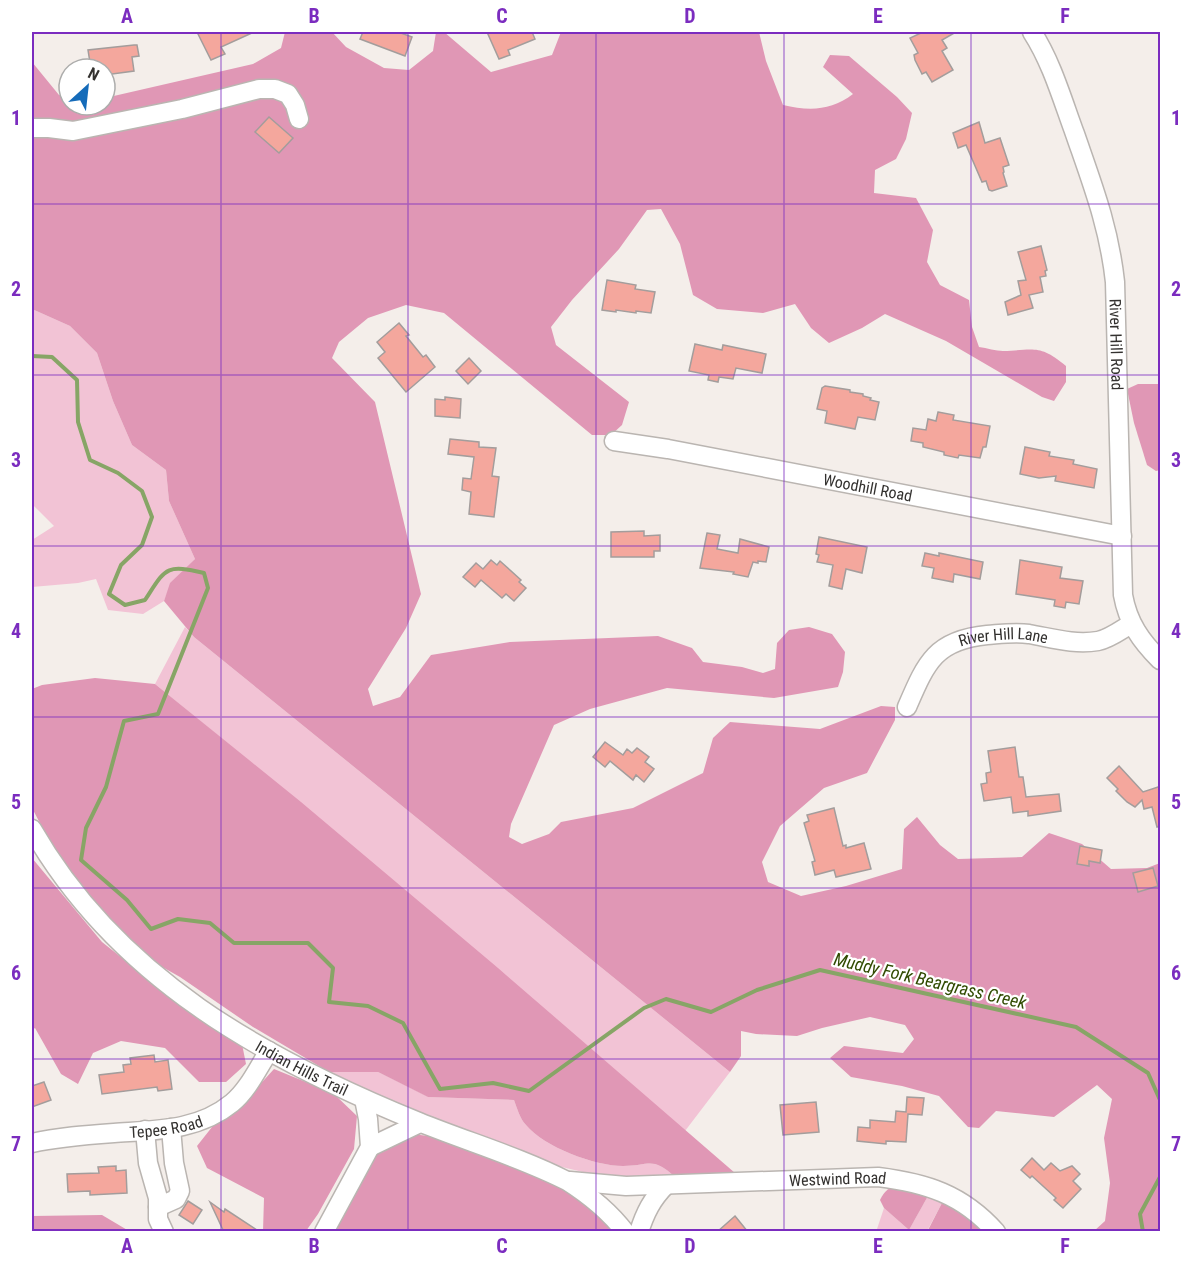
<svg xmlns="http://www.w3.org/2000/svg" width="1192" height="1263" viewBox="0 0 1192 1263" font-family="'Roboto Condensed',sans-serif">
	<rect width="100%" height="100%" fill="#f4eeea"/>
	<!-- green -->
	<g fill="#f2c3d5">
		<polygon points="32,309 70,326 97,353 113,401 132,445 166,470 169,501 195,559 171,583 164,601 143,614 108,610 96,579 78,583 32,587 32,540 54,526 32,504"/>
		<path d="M 185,627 L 194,637 L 730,1072 L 685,1131 C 511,979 335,830 155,684 Z"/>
		<path d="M 329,1072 L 378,1072 L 429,1097 L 514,1100 C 517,1108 520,1119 526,1125 C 544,1147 595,1166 623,1166 C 650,1166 652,1156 675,1177 C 598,1188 516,1154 446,1124 C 407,1108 368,1091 329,1072 Z"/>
		<polygon points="928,1196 943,1201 927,1231 876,1232 884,1208 909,1230"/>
	</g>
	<!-- forest -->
	<g fill="#e097b5">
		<path d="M 285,32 L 332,32 L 346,47 L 384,68 L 409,70 L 433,51 L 436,32 L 444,32 L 491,72 L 552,55 L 561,32 L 759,32 L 766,61 L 783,105 C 809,111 831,111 853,94 L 823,67 L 830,55 L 849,56 L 897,97 L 912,113 L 906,139 L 896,159 L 875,170 L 874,193 L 916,198 L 933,230 L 927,262 L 940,285 L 969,300 L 972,327 L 979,347 C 987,348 996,351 1003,351 C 1034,350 1040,344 1066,366 L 1066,382 L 1054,401 L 1042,397 L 946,341 L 885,314 L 862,328 L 829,343 L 811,328 L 795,304 L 763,313 L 717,309 L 693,295 L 680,244 L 661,209 L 647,210 L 619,249 L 572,300 L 551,327 L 556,345 L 629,402 L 622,425 L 611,435 L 592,435 L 444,313 L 406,305 L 368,318 L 339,342 L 332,358 L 375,402 L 421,594 L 406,628 L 368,689 L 373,706 L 400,697 L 431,655 L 510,642 L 658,636 L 692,648 L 703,662 L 742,667 L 763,673 L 775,669 L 777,643 L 789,630 L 809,627 L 832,634 L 845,652 L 843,672 L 838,687 L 774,698 L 667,688 L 590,709 L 554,725 L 511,824 L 509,837 L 522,844 L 549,834 L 561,822 L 633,808 L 703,773 L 713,738 L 730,722 L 820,729 L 881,706 L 895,707 L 895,720 L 867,773 L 824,788 L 780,826 L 762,862 L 768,882 L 801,896 L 846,886 L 902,869 L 904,829 L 917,817 L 940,845 L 958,859 L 1022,857 L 1049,833 L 1082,844 L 1111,869 L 1147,868 L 1160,863 L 1160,1231 L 1094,1231 L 1105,1221 L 1110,1183 L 1104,1138 L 1112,1099 L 1097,1085 L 1054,1117 L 996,1111 L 979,1128 L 968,1127 L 939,1096 L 902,1086 L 851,1077 L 830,1058 L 844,1046 L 903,1053 L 914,1039 L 905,1025 L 870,1017 L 822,1028 L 797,1036 L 756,1034 L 741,1031 L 741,1056 L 730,1072 L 194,637 L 164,601 L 170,583 L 195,559 L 169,501 L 166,470 L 132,445 L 113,401 L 97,353 L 70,326 L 32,309 L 32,62 L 59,95 L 69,97 L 69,105 L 105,105 L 105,98 L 253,64 L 281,48 Z"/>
		<polygon points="1138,384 1160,384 1160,470 1156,471 1147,465 1134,423 1127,389"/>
		<path d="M 95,678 L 155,684 L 301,802 L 498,968 L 735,1173 L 675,1177 C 652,1156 650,1166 623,1166 C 595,1166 544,1147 526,1125 C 520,1119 517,1108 514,1100 L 428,1097 L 378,1072 L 329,1072 L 253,1027 L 180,977 L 141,955 L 71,875 L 51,844 L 32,808 L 32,689 L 42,685 Z"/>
		<polygon points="32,858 102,942 186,1009 242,1044 246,1064 226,1082 199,1082 165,1048 121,1041 93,1053 78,1084 61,1074 35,1028 32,1030"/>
		<polygon points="274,1069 333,1093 357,1116 354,1149 318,1214 306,1231 263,1231 264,1198 207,1168 197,1146 216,1122 245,1101"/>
		<polygon points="413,1134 435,1137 552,1183 593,1207 613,1232 333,1232 377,1152"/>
		<path d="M 900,1185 L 928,1196 L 909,1230 L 884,1208 L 880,1200 C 885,1190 889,1187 900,1185 Z"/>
		<polygon points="943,1201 961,1209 987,1232 927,1232"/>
		<polygon points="102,1215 129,1231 32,1231 32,1216"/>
	</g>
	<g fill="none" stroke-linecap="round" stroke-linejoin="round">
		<!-- stream -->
		<g stroke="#87a566" stroke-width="4">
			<path d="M 32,356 L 52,357 L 77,380 L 78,422 L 90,460 L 118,473 L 142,491 L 152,517 L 142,545 L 121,565 L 109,594 L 125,605 L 145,600 C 166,568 165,564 204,573 L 208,588 L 158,714 L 124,721 L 106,787 L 86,828 L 81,860 L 127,900 L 151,929 L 178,919 L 210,923 L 234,943 L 308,943 L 333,968 L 329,1002 L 368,1006 L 403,1023 L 440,1089 L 493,1083 L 529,1091 L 644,1008 L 666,999 L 711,1012 L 757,990 L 820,970 L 1076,1027 L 1148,1073 L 1160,1100"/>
			<polyline points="1143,1232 1140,1214 1160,1177"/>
		</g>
	</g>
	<!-- building -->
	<g fill="#f4a79d" stroke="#a39d9c" stroke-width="1.5">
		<polygon points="197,32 254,32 221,47 225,54 211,60"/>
		<polygon points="363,32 398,32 412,37 405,56 360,39"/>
		<polygon points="487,32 532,32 535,39 508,50 510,55 499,59"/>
		<polygon points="923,32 956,32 942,40 947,48 942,51 953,70 932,82 926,72 922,74 915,60 914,55 918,53 910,38"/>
		<polygon points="134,45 137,45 139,56 132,57 134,71 105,75 105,69 91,69 88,50"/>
		<polygon points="269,117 293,138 279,153 255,132"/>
		<polygon points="979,122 985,143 1000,138 1009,165 1003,167 1004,172 1003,173 1007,186 992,191 989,190 986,181 982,182 966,145 958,148 953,133"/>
		<polygon points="1041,246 1047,270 1045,271 1046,276 1040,277 1043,292 1029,295 1033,308 1008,315 1005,302 1021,295 1018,281 1026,280 1018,252"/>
		<polygon points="607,280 636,285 635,289 655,292 651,313 636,311 636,313 616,310 616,312 602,310"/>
		<polygon points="399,323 409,335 406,336 423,357 426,355 435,367 406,392 378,358 385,352 377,342"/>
		<polygon points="695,344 722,350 723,345 766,354 762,373 736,368 733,379 719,377 718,382 708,380 709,375 689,371"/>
		<polygon points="469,358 481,371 468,384 456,371"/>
		<polygon points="825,386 850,390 850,392 863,394 863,396 871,398 870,400 879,402 875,420 858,417 855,429 825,423 827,411 817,409 822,388"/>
		<polygon points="445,397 461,399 460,418 435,416 435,399 445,400"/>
		<polygon points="938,412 954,415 953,420 990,426 986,447 983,447 980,458 959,455 958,458 944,455 944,452 923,447 923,443 911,441 913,428 926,430 928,419 936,421"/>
		<polygon points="450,439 479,442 479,447 496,448 492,476 499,477 494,517 469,514 471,492 462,490 463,478 471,479 474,457 448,454"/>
		<polygon points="1025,447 1050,452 1049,456 1074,460 1073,464 1097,469 1094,488 1055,481 1056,476 1039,478 1020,474"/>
		<polygon points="644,531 644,536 660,535 660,551 654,551 654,557 611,557 611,532"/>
		<polygon points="707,533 720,535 717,549 738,553 740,539 769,547 766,562 758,561 758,563 753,562 748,577 733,574 734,572 700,568"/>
		<polygon points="819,537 867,547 862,573 846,569 842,589 829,586 833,565 817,562 819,555 816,554"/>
		<polygon points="925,553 939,556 939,553 983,562 980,579 954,574 953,582 932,578 934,568 922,566"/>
		<polygon points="491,560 497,565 500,561 521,580 519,582 526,588 514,601 506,594 502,598 481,580 475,587 463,577 476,563 483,569"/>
		<polygon points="1020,560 1062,567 1060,578 1083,581 1079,604 1066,602 1065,608 1054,606 1055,600 1016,594"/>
		<polygon points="605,742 623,755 627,749 632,753 637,748 649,757 645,762 654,769 644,782 636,775 633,780 610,761 605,767 593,757"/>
		<polygon points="1015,747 1019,777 1023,777 1026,797 1059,794 1061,811 1028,816 1028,811 1013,813 1011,797 984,801 981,784 987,783 986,773 991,772 988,751"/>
		<polygon points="1119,766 1143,792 1161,786 1161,826 1157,827 1152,807 1144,809 1142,800 1135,807 1127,802 1116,791 1118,789 1107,778"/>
		<polygon points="834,808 843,846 846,845 846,848 864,843 871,869 836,877 834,870 815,875 812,862 815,861 804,823 809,821 807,815"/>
		<polygon points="1080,846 1102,850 1100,863 1089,861 1089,866 1077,864"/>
		<polygon points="1153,868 1158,886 1138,892 1133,873"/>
		<polygon points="154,1055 155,1062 168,1060 172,1089 158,1091 157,1087 102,1094 99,1075 124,1072 123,1065 131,1064 130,1058"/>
		<polygon points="44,1082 51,1100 32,1107 32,1086"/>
		<polygon points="907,1097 924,1098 922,1115 908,1114 906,1142 886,1141 886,1144 857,1141 858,1127 870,1128 870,1120 895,1122 896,1111 906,1112"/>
		<polygon points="816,1102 819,1132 783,1135 780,1105"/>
		<polygon points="1032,1158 1044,1170 1051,1163 1060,1171 1072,1166 1080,1174 1073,1181 1081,1189 1063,1208 1054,1200 1056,1198 1032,1176 1030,1178 1021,1170"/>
		<polygon points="116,1166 116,1171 126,1170 127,1193 90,1195 90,1191 68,1192 67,1174 99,1173 98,1167"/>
		<polygon points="188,1201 202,1210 193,1224 179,1215"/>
		<polygon points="210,1202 224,1212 225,1209 260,1232 224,1232"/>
		<polygon points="735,1216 748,1232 717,1232"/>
	</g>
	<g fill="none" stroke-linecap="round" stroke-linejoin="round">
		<defs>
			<g id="minor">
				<path id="s1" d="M 1032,32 C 1052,63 1062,99 1075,134 C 1093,186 1109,227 1115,282 L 1123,595 C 1128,623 1141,641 1160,660"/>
				<polyline points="32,128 49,128 73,131 182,109 259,89 275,89 288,94 295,105 299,119"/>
				<path id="s2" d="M 614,441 L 668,449 L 1122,536"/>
				<path id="s3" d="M 907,707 C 926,663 935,640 987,635 C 1001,634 1015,632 1029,634 C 1052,638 1074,645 1098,641 C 1109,639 1121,630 1131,624"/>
				<path id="s4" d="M 32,829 C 117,978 264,1059 419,1122 C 468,1142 520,1157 567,1181 C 589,1195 609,1211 625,1232"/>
				<polyline points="145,1130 148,1163 158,1198 158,1219 164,1232"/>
				<path id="s5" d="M 32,1143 C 58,1137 86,1135 114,1133 C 155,1130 198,1131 232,1103 C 248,1090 258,1068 269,1051"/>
				<polyline points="370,1147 420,1123"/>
				<path id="s6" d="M 570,1181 L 626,1186 L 878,1177 C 926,1183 962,1194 996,1232"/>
				<polyline points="158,1207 176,1199 180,1191 174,1163 171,1128"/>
				<polyline points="324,1232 370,1147 368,1119 364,1099"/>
				<path d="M 639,1232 C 645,1213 652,1199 666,1185"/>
			</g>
		</defs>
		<!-- minor casing -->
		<use href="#minor" stroke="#bab5b1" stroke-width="21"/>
		<!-- minor -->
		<use href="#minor" stroke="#fff" stroke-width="18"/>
	</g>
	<!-- grid -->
	<path fill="none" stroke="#7b2cbf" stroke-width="1.5" stroke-opacity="0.55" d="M 221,32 L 221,1232M 408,32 L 408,1232M 596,32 L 596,1232M 784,32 L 784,1232M 971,32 L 971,1232M 32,204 L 1160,204M 32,375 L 1160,375M 32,546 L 1160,546M 32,717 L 1160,717M 32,888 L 1160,888M 32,1059 L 1160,1059"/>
	<g text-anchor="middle" stroke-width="4.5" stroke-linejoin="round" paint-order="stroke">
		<!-- street labels -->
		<g font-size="16" fill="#33312f" stroke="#fff">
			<text dy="6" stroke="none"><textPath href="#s1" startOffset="327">River Hill Road</textPath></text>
			<text dy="6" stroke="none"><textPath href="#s2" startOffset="258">Woodhill Road</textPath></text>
			<text dy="6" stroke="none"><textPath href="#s3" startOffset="132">River Hill Lane</textPath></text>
			<text dy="6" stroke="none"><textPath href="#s4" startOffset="366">Indian Hills Trail</textPath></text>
			<text dy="6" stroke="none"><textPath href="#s5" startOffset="135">Tepee Road</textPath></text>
			<text dy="6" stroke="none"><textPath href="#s6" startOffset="268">Westwind Road</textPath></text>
		</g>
		<!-- water labels -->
		<g font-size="18" font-style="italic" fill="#314b02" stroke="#fff">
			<text transform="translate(930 981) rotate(13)" y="6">Muddy Fork Beargrass Creek</text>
		</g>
	</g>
	<!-- border -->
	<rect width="1192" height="1263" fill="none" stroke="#ffffff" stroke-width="66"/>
	<!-- north arrow -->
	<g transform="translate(87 87) rotate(27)"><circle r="28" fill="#ffffff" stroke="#adadac" stroke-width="1.5"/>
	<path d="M0-4.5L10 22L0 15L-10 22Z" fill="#156bb9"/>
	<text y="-9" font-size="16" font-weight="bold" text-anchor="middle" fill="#33312f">N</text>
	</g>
	<rect x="33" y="33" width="1126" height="1197" fill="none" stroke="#7b2cbf" stroke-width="2"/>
	<g font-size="20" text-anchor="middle" font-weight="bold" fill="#7b2cbf">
		<text x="127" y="23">A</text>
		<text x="314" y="23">B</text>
		<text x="502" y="23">C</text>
		<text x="690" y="23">D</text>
		<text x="878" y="23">E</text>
		<text x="1065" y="23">F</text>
		<text x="16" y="125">1</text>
		<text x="1176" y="125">1</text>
		<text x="16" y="296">2</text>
		<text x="1176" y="296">2</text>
		<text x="16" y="467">3</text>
		<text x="1176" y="467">3</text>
		<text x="16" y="638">4</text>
		<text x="1176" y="638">4</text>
		<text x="16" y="809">5</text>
		<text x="1176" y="809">5</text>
		<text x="16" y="980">6</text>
		<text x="1176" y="980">6</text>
		<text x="16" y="1151">7</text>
		<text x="1176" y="1151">7</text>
		<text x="127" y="1253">A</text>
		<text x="314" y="1253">B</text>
		<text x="502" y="1253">C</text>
		<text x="690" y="1253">D</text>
		<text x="878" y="1253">E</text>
		<text x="1065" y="1253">F</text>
	</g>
</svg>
